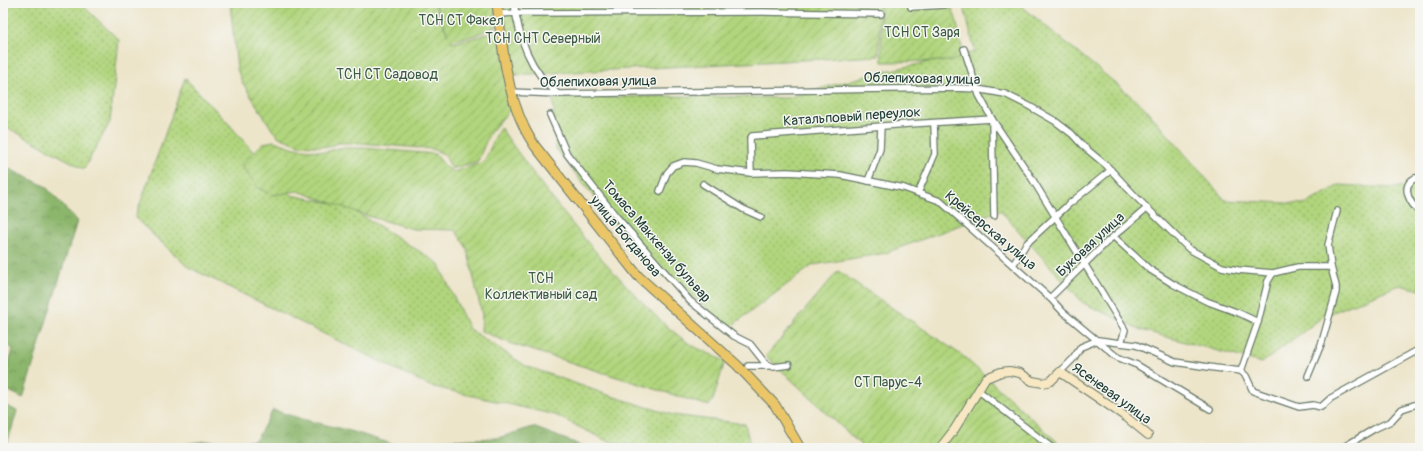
<svg xmlns="http://www.w3.org/2000/svg" width="1423" height="451" viewBox="0 0 1423 451" font-family="Pangolin,sans-serif">
	<defs>
		<pattern id="grass-dots" width="8" height="8" patternUnits="userSpaceOnUse"><rect width="8" height="8" fill="#b1d57d"/><path d="M2 2h.1M6 6h.1" fill="none" stroke="#8fae67" stroke-width="1.8" stroke-linecap="round"/></pattern>
		<pattern id="forest-crowns" width="20" height="18" patternUnits="userSpaceOnUse"><rect width="20" height="18" fill="#8cb66c"/><path d="M2 6a3 3 0 1 1 6 0M12 15a3 3 0 1 1 6 0" fill="none" stroke="#72955a"/></pattern>
		<pattern id="garden-furrows" width="10" height="10" patternUnits="userSpaceOnUse"><rect width="10" height="10" fill="#b1d57d"/><path d="M-1 1l2-2M0 10L10 0M9 11l2-2" fill="none" stroke="#8fae67"/></pattern>
	</defs>
	<rect width="100%" height="100%" fill="#f6f6f2"/>
	<filter id="ink" filterUnits="userSpaceOnUse"><feTurbulence type="fractalNoise" baseFrequency=".025" numOctaves="2"/><feDisplacementMap in="SourceGraphic" scale="8" xChannelSelector="R" yChannelSelector="G"/><feConvolveMatrix kernelMatrix="1 2 1 2 8 2 1 2 1" color-interpolation-filters="sRGB"/></filter>
	<filter id="wash" filterUnits="userSpaceOnUse"><feTurbulence type="fractalNoise" baseFrequency=".012" numOctaves="4" result="noise"/><feDisplacementMap in="SourceGraphic" scale="16" xChannelSelector="R" yChannelSelector="G"/><feGaussianBlur stdDeviation="0.9" result="paint"/><feColorMatrix in="noise" values="0 0 0 0 0 0 0 0 0 0 0 0 0 0 0 0 0 1.4 0 .05"/><feComposite in="paint" operator="in"/></filter>
	<g filter="url(#wash)">
		<rect width="100%" height="100%" fill="#ede5ca"/>
		<!-- grass -->
		<g fill="url(#grass-dots)" stroke="#688958">
			<polygon points="3,3 80,3 119,40 110,122 84,169 3,125"/>
			<polygon points="963,3 1018,3 1143,106 1225,200 1306,204 1339,185 1392,188 1420,184 1420,290 1399,285 1324,316 1262,363 1141,330 1083,303 1000,210 886,253 813,265 730,327 640,256 556,149 553,98 684,96 786,98 877,73 975,52"/>
			<polygon points="185,78 228,123 291,195 347,206 438,263 469,329 526,366 608,395 673,415 745,424 751,448 647,448 607,441 555,415 430,386 188,267 135,218"/>
		</g>
		<!-- forest -->
		<g fill="url(#forest-crowns)" stroke="#567a50">
			<polygon points="3,166 45,186 77,221 23,398 3,388 3,383 13,349 3,343"/>
			<polygon points="3,404 17,411 6,448 3,448"/>
			<polygon points="273,410 302,419 354,432 398,446 448,440 498,438 533,427 575,443 584,448 183,448 185,444 206,441 241,442 256,440"/>
		</g>
		<!-- garden -->
		<g fill="url(#garden-furrows)" stroke="#688958">
			<polygon points="230,3 434,3 448,35 435,3 495,3 497,26 476,35 451,41 452,43 478,37 499,29 513,106 489,134 478,161 452,169 444,154 432,149 360,143 338,143 329,147 299,145 279,137 273,131 242,82 237,69"/>
			<polygon points="503,3 879,3 879,56 514,75"/>
			<polygon points="880,3 950,3 956,19 963,53 959,58 952,61 882,62"/>
			<path d="M 500,127 C 539,183 580,237 627,286 C 646,306 664,326 687,342 C 699,350 713,355 725,361 L 713,400 L 709,406 L 512,344 L 481,331 L 482,315 L 467,248 L 455,230 L 413,229 L 371,217 L 298,191 L 273,195 L 258,188 L 241,165 L 263,143 L 274,141 L 295,148 L 326,152 L 338,148 L 363,148 L 435,154 L 446,167 L 454,172 L 484,162 Z"/>
			<polygon points="838,271 963,356 1064,448 864,448 766,356"/>
		</g>
	</g>
	<g filter="url(#ink)">
		<g fill="none" stroke-linecap="round" stroke-linejoin="round">
			<defs>
				<g id="street">
					<path d="M 514,3 C 519,38 529,70 558,94"/>
					<polyline points="911,7 944,5 949,3"/>
					<polyline points="498,14 516,13 762,12 881,14"/>
					<polyline points="964,49 979,95 992,119 1031,177 1125,330 1121,343"/>
					<polyline points="511,92 558,94 956,88 977,89 1005,94 1029,106 1055,121 1072,134 1083,146 1107,166 1136,197 1189,249 1222,267 1238,270 1273,273 1298,267 1331,267 1328,245 1337,211"/>
					<polyline points="550,115 567,154 615,215 690,301 734,336 750,344 765,363 773,367 789,365"/>
					<polyline points="751,173 750,139 752,136 909,124 992,119 994,216"/>
					<path d="M 1415,178 C 1399,187 1411,204 1420,213"/>
					<polyline points="868,181 880,149 881,126"/>
					<polyline points="703,184 743,209 761,217"/>
					<polyline points="660,191 667,173 673,166 684,162 696,163 717,169 751,173 787,172 840,175 904,188 940,201 1050,298 1063,312 1117,357 1137,365 1210,409"/>
					<polyline points="918,193 935,154 934,123"/>
					<polyline points="1114,237 1149,269 1173,284 1206,301 1239,313 1258,322"/>
					<polyline points="1013,265 1026,244 1069,204 1111,170"/>
					<polyline points="1050,298 1109,240 1147,208"/>
					<polyline points="748,366 768,366"/>
					<polyline points="1241,371 1258,322 1268,281 1273,273"/>
					<polyline points="1060,372 1073,359 1081,347 1098,340 1136,345 1175,362 1215,368 1241,371 1246,376 1253,391 1299,407 1313,405 1321,407 1331,398 1420,349"/>
					<polyline points="1308,376 1322,342 1336,292 1336,286 1331,267"/>
					<polyline points="979,391 1052,448"/>
					<polyline points="1302,448 1303,448"/>
					<polyline points="1342,448 1374,429 1391,421 1402,409 1420,403"/>
				</g>
				<polyline id="secondary" points="940,448 954,430 986,378 1001,372 1009,371 1020,373 1032,381 1043,383 1051,381 1060,372 1126,417 1148,435"/>
				<path id="primary" d="M 497,3 C 502,45 506,89 524,127 C 527,134 531,140 535,146 L 638,276 L 737,365 L 775,405 L 800,448"/>
			</defs>
			<!-- street casing -->
			<use href="#street" stroke="#677868" stroke-width="8"/>
			<!-- secondary casing -->
			<use href="#secondary" stroke="#677868" stroke-width="10"/>
			<!-- primary casing -->
			<use href="#primary" stroke="#677868" stroke-width="11"/>
			<!-- street -->
			<use href="#street" stroke="#fff" stroke-width="5.5"/>
			<!-- secondary -->
			<use href="#secondary" stroke="#f7e8c3" stroke-width="8"/>
			<!-- primary -->
			<use href="#primary" stroke="#ebc669" stroke-width="9"/>
		</g>
	</g>
	<g text-anchor="middle" stroke-width="3" stroke-linejoin="round" paint-order="stroke">
		<!-- park labels -->
		<g font-size="14" fill="#3c5b43" stroke="#f6f6f2">
			<text x="461" y="25">ТСН СТ Факел</text>
			<text x="922" y="37">ТСН СТ Заря</text>
			<text x="543" y="43">ТСН СНТ Северный</text>
			<text x="387" y="79">ТСН СТ Садовод</text>
			<text x="541" y="283">ТСН<tspan x="541" dy="16">Коллективный сад</tspan></text>
			<text x="888" y="387">СТ Парус-4</text>
		</g>
		<!-- street labels -->
		<g font-size="14" fill="#1f3d34" stroke="#f6f6f2">
			<text transform="translate(922 78) rotate(1)" y="5">Облепиховая улица</text>
			<text transform="translate(598 81) rotate(-1)" y="5">Облепиховая улица</text>
			<text transform="translate(852 116) rotate(-4)" y="5">Катальповый переулок</text>
			<text transform="translate(991 230) rotate(40)" y="5">Крейсерская улица</text>
			<text transform="translate(626 236) rotate(50)" y="5">улица Богданова</text>
			<text transform="translate(657 241) rotate(49)" y="5">Томаса Маккензи бульвар</text>
			<text transform="translate(1090 244) rotate(-43)" y="5">Буковая улица</text>
			<text transform="translate(1112 393) rotate(36)" y="5">Ясеневая улица</text>
		</g>
	</g>
	<!-- margin -->
	<rect width="1423" height="451" fill="none" stroke="#f6f6f2" stroke-width="16"/>
</svg>
